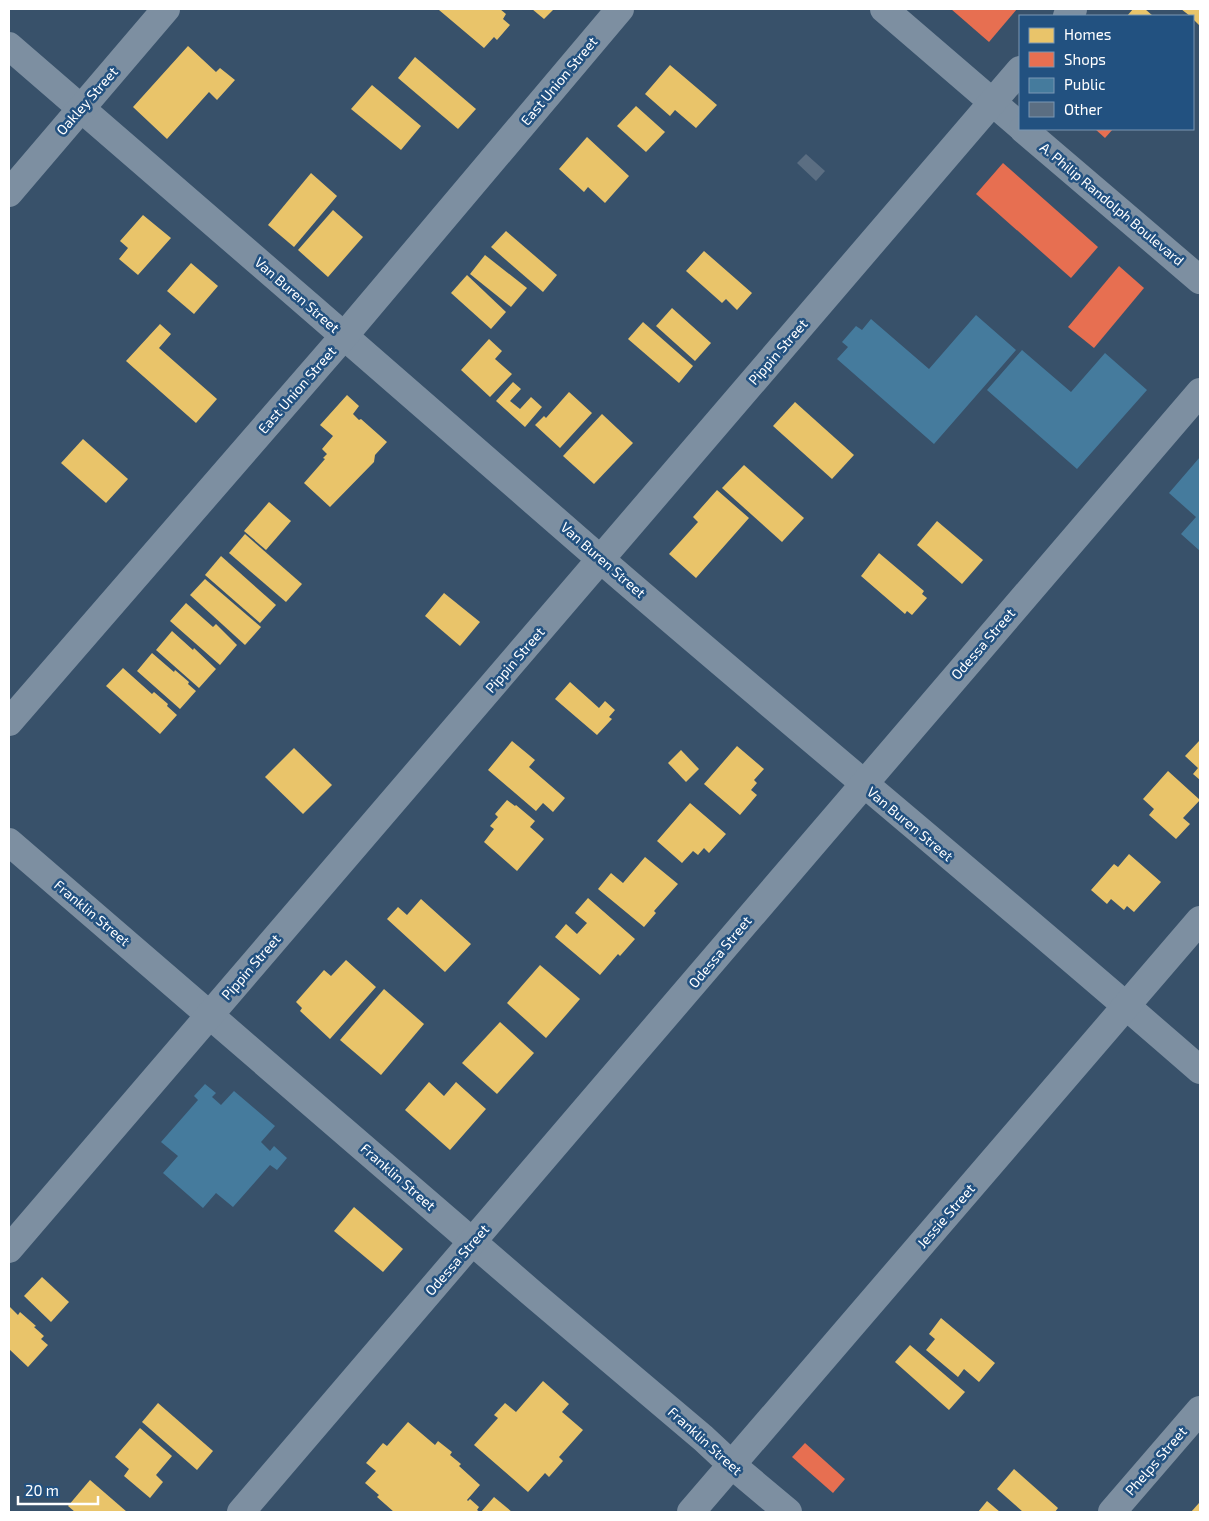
<svg xmlns="http://www.w3.org/2000/svg" width="1209" height="1521" viewBox="0 0 1209 1521" font-family="'Exo 2',sans-serif">
	<rect width="100%" height="100%" fill="#38516a"/>
	<!-- homes -->
	<g fill="#e9c46a">
		<polygon points="440,9 500,9 506,14 503,19 510,25 497,40 494,37 484,48 439,10"/>
		<polygon points="532,9 554,9 544,19"/>
		<polygon points="1133,9 1145,9 1153,16 1127,16"/>
		<polygon points="1181,9 1200,9 1200,26 1193,19 1193,16 1190,16"/>
		<polygon points="188,46 216,72 220,68 235,80 217,100 209,92 167,139 133,107"/>
		<polygon points="415,57 476,109 458,129 398,78"/>
		<polygon points="670,65 717,105 696,128 675,110 670,116 645,94"/>
		<polygon points="372,85 421,126 401,150 351,109"/>
		<polygon points="636,106 665,132 646,152 617,126"/>
		<polygon points="587,137 629,176 605,203 588,187 584,192 559,169"/>
		<polygon points="311,173 337,196 294,247 268,225"/>
		<polygon points="333,210 363,237 328,277 298,250"/>
		<polygon points="143,215 171,238 138,275 119,259 128,248 120,241"/>
		<polygon points="506,231 557,275 543,292 491,247"/>
		<polygon points="704,251 752,293 737,310 726,299 722,303 686,271"/>
		<polygon points="485,255 527,288 511,307 470,274"/>
		<polygon points="191,263 218,286 194,314 167,291"/>
		<polygon points="467,275 506,312 491,329 451,293"/>
		<polygon points="672,308 711,343 695,361 656,326"/>
		<polygon points="643,322 693,366 679,383 628,339"/>
		<polygon points="160,324 171,334 159,348 217,399 196,423 126,361"/>
		<polygon points="489,339 502,351 495,359 512,374 490,397 461,370"/>
		<polygon points="513,382 521,389 510,401 520,409 531,397 542,407 525,427 496,401"/>
		<polygon points="569,392 592,413 560,448 535,425 544,416 546,418"/>
		<polygon points="347,395 359,406 353,414 359,420 361,419 387,442 375,455 374,462 330,507 304,483 325,459 323,458 327,454 322,449 333,436 320,425"/>
		<polygon points="795,402 854,455 832,479 773,426"/>
		<polygon points="602,414 633,443 594,484 563,456"/>
		<polygon points="83,439 128,479 106,503 61,463"/>
		<polygon points="744,465 804,518 782,542 722,488"/>
		<polygon points="717,490 749,518 696,578 669,554 698,522 693,517"/>
		<polygon points="269,502 291,521 266,550 244,531"/>
		<polygon points="937,521 983,560 962,584 917,545"/>
		<polygon points="245,534 302,584 286,602 229,553"/>
		<polygon points="879,553 924,591 922,594 927,598 912,615 907,611 905,614 861,576"/>
		<polygon points="221,556 276,605 260,623 205,575"/>
		<polygon points="205,579 261,627 245,645 190,595"/>
		<polygon points="444,593 480,622 460,646 425,616"/>
		<polygon points="186,603 213,627 216,624 237,645 220,665 170,621"/>
		<polygon points="172,631 193,650 194,648 216,669 199,688 156,650"/>
		<polygon points="152,653 174,672 175,670 189,682 188,684 196,691 180,709 137,671"/>
		<polygon points="123,668 152,694 154,692 168,704 167,706 177,715 160,734 106,686"/>
		<polygon points="570,682 599,708 605,701 615,710 609,717 612,719 597,735 555,699"/>
		<polygon points="1200,740 1200,780 1193,774 1198,768 1185,756"/>
		<polygon points="512,741 535,760 529,767 565,798 553,812 543,803 536,811 488,770"/>
		<polygon points="737,746 764,769 754,780 757,783 751,790 757,795 740,815 704,784"/>
		<polygon points="294,748 332,785 303,814 265,777"/>
		<polygon points="681,750 699,769 686,782 668,763"/>
		<polygon points="1168,771 1200,800 1183,818 1190,824 1176,839 1149,815 1154,809 1143,799"/>
		<polygon points="507,800 515,806 516,805 535,821 530,827 544,839 517,871 484,842 494,829 490,826 498,817 495,814"/>
		<polygon points="690,803 726,834 709,853 704,848 698,855 693,851 682,863 657,841"/>
		<polygon points="1129,854 1161,882 1134,912 1127,906 1124,910 1111,899 1107,904 1091,890 1114,864 1118,867"/>
		<polygon points="645,857 678,884 654,911 656,913 644,927 598,889 611,873 623,883"/>
		<polygon points="588,898 635,939 620,956 618,954 600,975 555,937 566,924 577,934 587,923 575,913"/>
		<polygon points="421,899 471,944 445,972 387,919 398,907 407,915"/>
		<polygon points="346,960 376,987 330,1039 300,1011 302,1008 296,1002 324,970 331,976"/>
		<polygon points="540,965 580,999 546,1038 507,1003"/>
		<polygon points="384,989 424,1024 381,1075 340,1040"/>
		<polygon points="500,1022 534,1053 497,1094 462,1063"/>
		<polygon points="429,1082 444,1096 456,1082 486,1109 450,1150 405,1110"/>
		<polygon points="354,1207 403,1249 383,1272 334,1231"/>
		<polygon points="42,1277 69,1302 51,1322 24,1296"/>
		<polygon points="9,1306 18,1315 20,1312 36,1326 34,1327 44,1336 41,1339 48,1345 28,1367 9,1349"/>
		<polygon points="941,1318 995,1363 979,1382 964,1369 958,1377 926,1350 935,1339 929,1334"/>
		<polygon points="910,1345 965,1392 949,1410 895,1362"/>
		<polygon points="543,1381 569,1404 562,1412 583,1430 559,1457 563,1461 549,1477 545,1473 528,1492 474,1445 498,1418 494,1415 505,1403 516,1412"/>
		<polygon points="158,1403 213,1451 197,1470 142,1422"/>
		<polygon points="408,1422 435,1445 438,1441 452,1452 450,1455 461,1464 459,1466 480,1485 467,1500 468,1501 470,1499 479,1507 477,1510 480,1512 394,1512 377,1497 379,1495 365,1483 376,1471 366,1463 383,1443 387,1446"/>
		<polygon points="140,1428 172,1456 156,1475 163,1482 150,1498 124,1476 129,1469 115,1457"/>
		<polygon points="1014,1469 1058,1508 1055,1512 1023,1512 997,1489"/>
		<polygon points="90,1480 127,1512 75,1512 68,1506"/>
		<polygon points="494,1497 512,1512 481,1512"/>
		<polygon points="987,1501 1000,1512 978,1512"/>
		<polygon points="1199,1503 1200,1512 1191,1512"/>
	</g>
	<!-- shops -->
	<g fill="#e76f51">
		<polygon points="951,9 1017,9 989,42"/>
		<polygon points="1095,129 1113,129 1105,138"/>
		<polygon points="1003,163 1098,247 1071,278 976,194"/>
		<polygon points="1119,266 1144,288 1094,348 1068,327"/>
		<polygon points="805,1443 845,1479 833,1493 792,1457"/>
	</g>
	<!-- public -->
	<g fill="#457b9d">
		<polygon points="976,315 1016,350 934,444 837,359 848,347 842,342 856,326 862,330 871,319 929,369"/>
		<polygon points="1022,350 1071,392 1105,353 1147,390 1077,469 987,390"/>
		<polygon points="1200,457 1200,551 1181,534 1196,517 1169,493"/>
		<polygon points="205,1084 216,1093 212,1097 221,1105 234,1091 275,1126 261,1142 270,1151 274,1146 287,1158 277,1170 270,1165 233,1207 216,1193 203,1208 163,1173 178,1156 161,1142 198,1100 194,1096"/>
	</g>
	<!-- building -->
	<polygon fill="#5b6e82" points="806,154 825,171 816,181 797,163"/>
	<g fill="none" stroke-linecap="round" stroke-linejoin="round">
		<!-- minor -->
		<g stroke="#7d8fa1" stroke-width="28">
			<polyline points="884,9 1020,126"/>
			<polyline points="1067,16 1073,9"/>
			<path d="M 9,46 C 207,216 402,387 599,558 C 798,730 1002,897 1200,1070"/>
			<polyline points="1023,129 1200,280"/>
			<polyline points="9,193 166,9"/>
			<polyline points="9,722 344,336 620,9"/>
			<polyline points="9,842 534,1295 703,1438 732,1465 788,1512"/>
			<polyline points="9,1249 1020,70"/>
			<path d="M 241,1512 C 561,1139 879,764 1200,392"/>
			<polyline points="691,1512 1200,920"/>
			<polyline points="1112,1512 1200,1410"/>
		</g>
	</g>
	<g text-anchor="middle" stroke-width="5" stroke-linejoin="round" paint-order="stroke">
		<!-- street labels -->
		<g font-size="14" fill="#fff" stroke="#225180">
			<text transform="translate(559 81) rotate(-50)" y="5">East Union Street</text>
			<text transform="translate(87 101) rotate(-49)" y="5">Oakley Street</text>
			<text transform="translate(1112 204) rotate(40)" y="5">A. Philip Randolph Boulevard</text>
			<text transform="translate(297 295) rotate(41)" y="5">Van Buren Street</text>
			<text transform="translate(778 352) rotate(-49)" y="5">Pippin Street</text>
			<text transform="translate(297 390) rotate(-49)" y="5">East Union Street</text>
			<text transform="translate(603 560) rotate(41)" y="5">Van Buren Street</text>
			<text transform="translate(983 644) rotate(-49)" y="5">Odessa Street</text>
			<text transform="translate(515 660) rotate(-49)" y="5">Pippin Street</text>
			<text transform="translate(910 824) rotate(40)" y="5">Van Buren Street</text>
			<text transform="translate(92 913) rotate(40)" y="5">Franklin Street</text>
			<text transform="translate(720 952) rotate(-50)" y="5">Odessa Street</text>
			<text transform="translate(251 967) rotate(-49)" y="5">Pippin Street</text>
			<text transform="translate(398 1177) rotate(41)" y="5">Franklin Street</text>
			<text transform="translate(946 1216) rotate(-49)" y="5">Jessie Street</text>
			<text transform="translate(457 1260) rotate(-49)" y="5">Odessa Street</text>
			<text transform="translate(705 1441) rotate(42)" y="5">Franklin Street</text>
			<text transform="translate(1156 1461) rotate(-49)" y="5">Phelps Street</text>
		</g>
	</g>
	<!-- border -->
	<rect width="1209" height="1521" fill="none" stroke="#ffffff" stroke-width="20"/>
	<!-- legend -->
	<rect x="1019" y="15" width="175" height="115" fill="#225180" stroke="#7a97b3"/>
	<rect x="1029" y="28" width="25" height="15" fill="#e9c46a" stroke="#7a97b3"/>
	<text x="1064" y="40" font-size="15" fill="#ffffff">Homes</text>
	<rect x="1029" y="52" width="25" height="15" fill="#e76f51" stroke="#7a97b3"/>
	<text x="1064" y="65" font-size="15" fill="#ffffff">Shops</text>
	<rect x="1029" y="78" width="25" height="15" fill="#457b9d" stroke="#7a97b3"/>
	<text x="1064" y="90" font-size="15" fill="#ffffff">Public</text>
	<rect x="1029" y="102" width="25" height="15" fill="#5b6e82" stroke="#7a97b3"/>
	<text x="1064" y="115" font-size="15" fill="#ffffff">Other</text>
	<!-- scale -->
	<path d="M18 1496v8h80v-8" fill="none" stroke="#ffffff" stroke-width="2.5"/>
	<text x="25" y="1496" font-size="15" fill="#ffffff" stroke="#225180" stroke-width="4" paint-order="stroke">20 m</text>
</svg>
